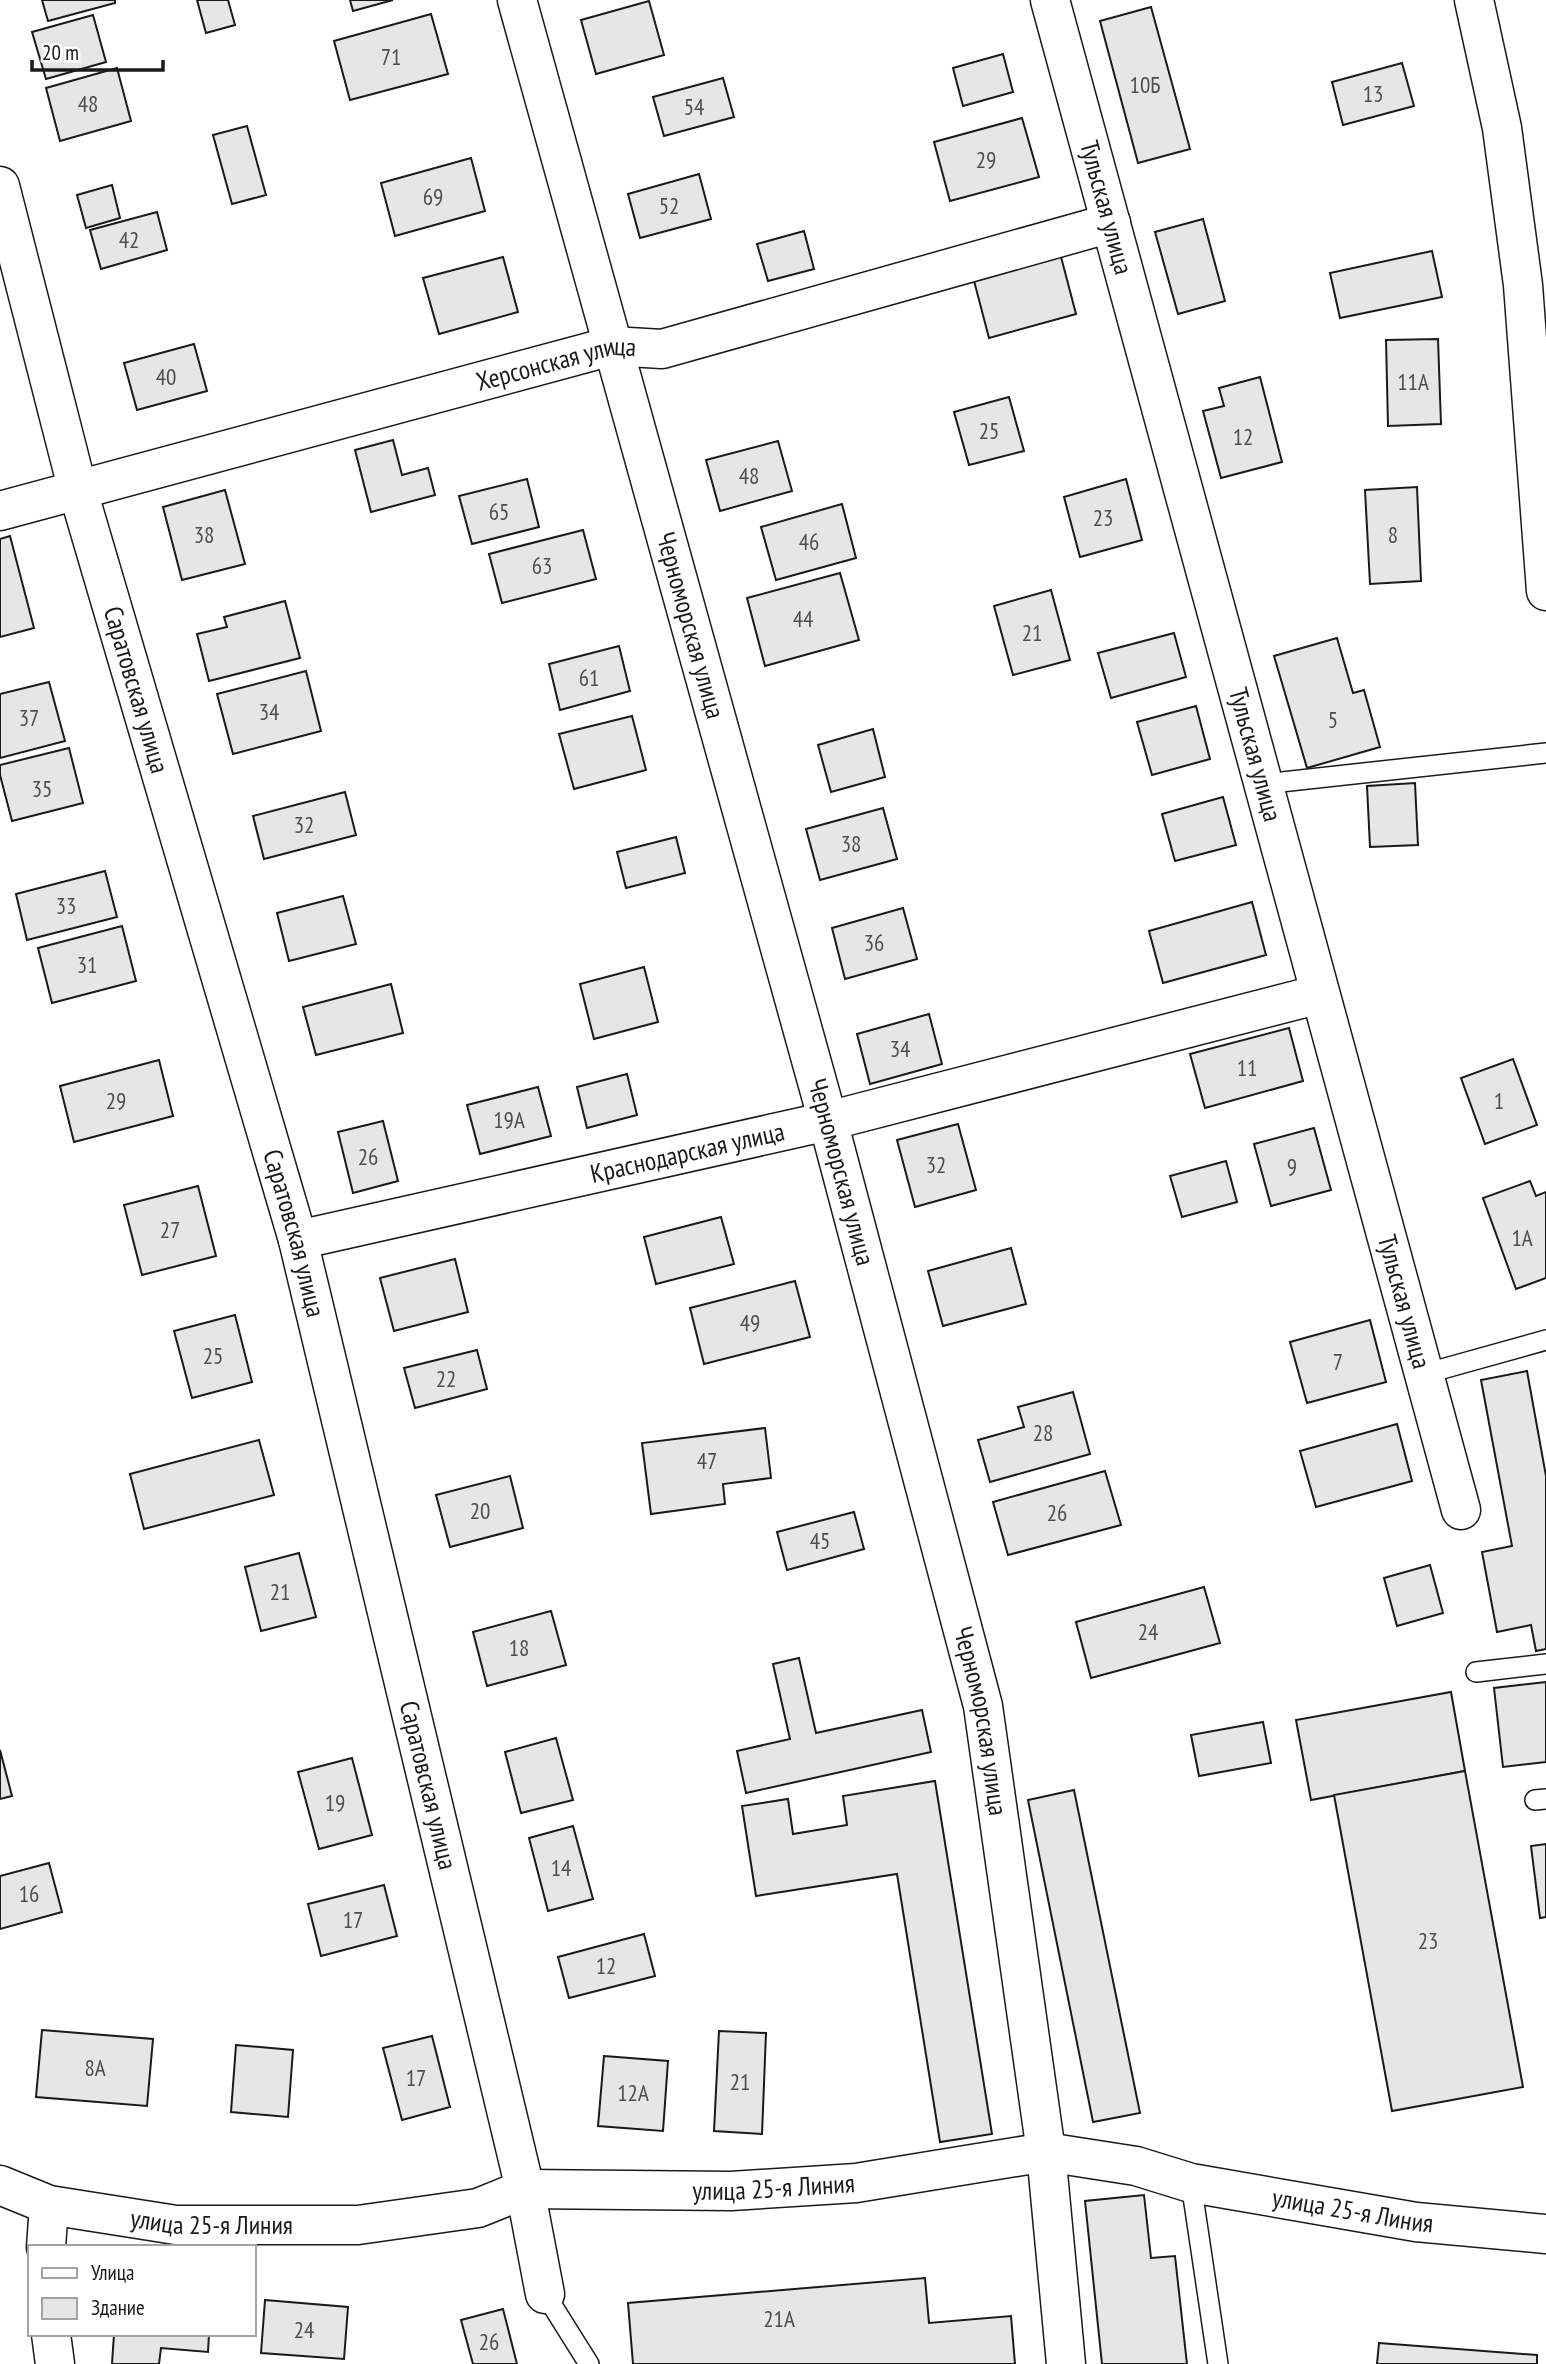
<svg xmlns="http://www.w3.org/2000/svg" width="1546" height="2364" viewBox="0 0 1546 2364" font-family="'PT Sans Narrow',sans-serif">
	<rect width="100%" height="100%" fill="#fff"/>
	<!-- building -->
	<g fill="#e6e6e6" stroke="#1a1a1a" stroke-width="2">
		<polygon points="42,0 115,0 115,3 48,21"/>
		<polygon points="197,0 228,0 235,25 206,33"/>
		<polygon points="350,0 393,0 353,11"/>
		<polygon points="649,1 664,55 596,74 581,20"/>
		<polygon points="1151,7 1190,149 1138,163 1100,21"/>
		<polygon points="431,14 448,74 350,100 334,41"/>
		<polygon points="93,15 106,62 46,79 32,32"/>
		<polygon points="1003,54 1013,92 963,106 953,68"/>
		<polygon points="1402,63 1414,106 1343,125 1332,82"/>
		<polygon points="117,68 131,121 60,141 46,88"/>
		<polygon points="723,78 734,117 664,136 653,97"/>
		<polygon points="1022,118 1039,177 950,201 934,142"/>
		<polygon points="247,126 266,195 232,204 213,135"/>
		<polygon points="471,158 485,211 395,236 381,183"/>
		<polygon points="699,174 711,219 640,238 628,194"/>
		<polygon points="112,185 120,218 86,228 77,195"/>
		<polygon points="157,212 167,250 101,269 90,230"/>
		<polygon points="1203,219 1225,301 1178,314 1155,232"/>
		<polygon points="804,231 814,269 768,281 757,244"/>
		<polygon points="1432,251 1442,297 1340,318 1330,273"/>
		<polygon points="1060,253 1076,314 989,338 973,277"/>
		<polygon points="503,257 518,312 439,334 423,278"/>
		<polygon points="1438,339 1441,424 1388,426 1386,340"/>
		<polygon points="194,344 207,391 137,410 124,363"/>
		<polygon points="1260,377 1282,462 1221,478 1203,411 1224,406 1219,388"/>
		<polygon points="1009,397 1024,451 969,465 954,412"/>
		<polygon points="393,440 402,475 428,468 435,495 371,512 355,450"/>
		<polygon points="778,441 792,491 720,511 706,460"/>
		<polygon points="527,479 539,527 472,544 459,496"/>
		<polygon points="1126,479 1142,540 1080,557 1064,497"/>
		<polygon points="1417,487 1421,581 1370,584 1365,490"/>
		<polygon points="225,490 245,564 182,580 163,507"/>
		<polygon points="842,504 856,558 776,580 761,527"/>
		<polygon points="583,530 596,579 502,603 489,554"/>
		<polygon points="10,536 34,628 0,637 0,539"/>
		<polygon points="840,573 859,640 765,666 747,598"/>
		<polygon points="1051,590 1070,660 1013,675 994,606"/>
		<polygon points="285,601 300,658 209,681 197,634 227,627 224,617"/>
		<polygon points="1174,633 1186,677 1111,698 1098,653"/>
		<polygon points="1337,638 1353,693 1364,690 1380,747 1307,768 1274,656"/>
		<polygon points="619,646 630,691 560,710 549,664"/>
		<polygon points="306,671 321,731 233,754 217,694"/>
		<polygon points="49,682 65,741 0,758 0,694"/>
		<polygon points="1196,706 1210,759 1152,775 1137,722"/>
		<polygon points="632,716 646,770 574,789 559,734"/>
		<polygon points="873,729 885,777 831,792 818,745"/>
		<polygon points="69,748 83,803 12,821 0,775 0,765"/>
		<polygon points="1415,783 1418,845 1370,847 1367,786"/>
		<polygon points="345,792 356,835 264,859 253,816"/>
		<polygon points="1223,797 1236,845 1175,861 1162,814"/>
		<polygon points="883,808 897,859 820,880 806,829"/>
		<polygon points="676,837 685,873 626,888 617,852"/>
		<polygon points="105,871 117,917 27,940 16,894"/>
		<polygon points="343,896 356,944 289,961 277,913"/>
		<polygon points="1252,902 1266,955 1163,983 1149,931"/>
		<polygon points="903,908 917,959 845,979 832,928"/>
		<polygon points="122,926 136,981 52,1003 38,948"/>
		<polygon points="644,967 658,1022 594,1039 580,984"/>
		<polygon points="391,984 403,1033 316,1055 303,1007"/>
		<polygon points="929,1014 942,1064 870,1084 857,1034"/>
		<polygon points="1289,1028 1303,1081 1205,1108 1190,1054"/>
		<polygon points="1513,1059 1537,1125 1485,1144 1461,1078"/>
		<polygon points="159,1060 173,1116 74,1142 60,1086"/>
		<polygon points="627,1074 637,1115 587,1128 577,1087"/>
		<polygon points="538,1087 551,1136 480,1154 467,1105"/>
		<polygon points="383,1121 398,1181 353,1193 338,1132"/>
		<polygon points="958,1124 976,1190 915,1207 897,1140"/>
		<polygon points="1314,1128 1331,1190 1271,1206 1254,1144"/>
		<polygon points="1226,1161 1237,1202 1182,1217 1170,1176"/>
		<polygon points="1530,1181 1536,1196 1546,1192 1546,1278 1516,1289 1483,1198"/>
		<polygon points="198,1186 216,1256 142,1275 124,1205"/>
		<polygon points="721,1217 734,1264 656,1284 644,1237"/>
		<polygon points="1011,1248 1026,1304 943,1326 928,1271"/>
		<polygon points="455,1259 468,1312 394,1331 380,1278"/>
		<polygon points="795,1281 810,1337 704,1364 690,1308"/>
		<polygon points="235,1315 252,1382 192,1398 174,1331"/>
		<polygon points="1370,1320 1386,1382 1307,1403 1290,1342"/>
		<polygon points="477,1350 487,1389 415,1408 404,1368"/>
		<polygon points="1527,1371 1546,1476 1546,1649 1536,1651 1531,1625 1497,1632 1482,1552 1512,1546 1481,1380"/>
		<polygon points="1073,1392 1090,1454 990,1482 978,1440 1024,1427 1018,1407"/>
		<polygon points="1397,1424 1412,1481 1316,1507 1300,1451"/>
		<polygon points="765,1428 771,1478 723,1484 725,1504 651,1514 642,1443"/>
		<polygon points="259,1440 274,1495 144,1529 130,1474"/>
		<polygon points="1105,1471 1121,1525 1008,1555 993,1502"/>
		<polygon points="510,1476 523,1528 450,1547 436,1495"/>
		<polygon points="854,1512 864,1549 787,1570 777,1532"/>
		<polygon points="299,1553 316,1617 261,1631 245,1567"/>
		<polygon points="1430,1565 1443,1613 1397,1626 1384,1578"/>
		<polygon points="1204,1587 1220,1643 1091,1678 1076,1622"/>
		<polygon points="551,1611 566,1665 487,1686 473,1632"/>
		<polygon points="799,1658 816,1733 922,1710 931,1752 746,1793 737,1751 790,1739 773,1664"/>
		<polygon points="1546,1682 1546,1762 1503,1767 1494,1688"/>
		<polygon points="1451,1692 1465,1771 1311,1800 1296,1720"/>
		<polygon points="1263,1722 1271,1763 1199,1776 1191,1735"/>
		<polygon points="556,1738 573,1800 521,1813 505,1752"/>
		<polygon points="0,1750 12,1796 0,1799"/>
		<polygon points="352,1758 372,1835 319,1849 298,1772"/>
		<polygon points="1465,1771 1523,2087 1392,2111 1334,1795"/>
		<polygon points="935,1781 992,2134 940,2142 897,1874 756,1896 742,1806 788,1799 793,1834 847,1825 843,1796"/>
		<polygon points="1074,1790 1140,2113 1093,2122 1028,1800"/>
		<polygon points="573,1826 593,1899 548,1911 529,1838"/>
		<polygon points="1546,1844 1546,1917 1540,1918 1531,1846"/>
		<polygon points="49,1863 62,1912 0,1929 0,1876"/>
		<polygon points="384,1885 397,1936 321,1956 308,1904"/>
		<polygon points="644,1934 655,1976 569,1998 558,1957"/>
		<polygon points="42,2030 153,2039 147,2106 36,2097"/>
		<polygon points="719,2031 766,2033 762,2134 714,2131"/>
		<polygon points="432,2036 450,2107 402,2120 383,2048"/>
		<polygon points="236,2045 293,2050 288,2117 231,2112"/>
		<polygon points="604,2056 668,2061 663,2131 598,2126"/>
		<polygon points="1144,2195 1151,2258 1175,2256 1187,2364 1102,2364 1085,2201"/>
		<polygon points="925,2278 929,2323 1011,2316 1015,2364 633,2364 628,2303"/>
		<polygon points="265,2300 348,2307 344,2359 261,2353"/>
		<polygon points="503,2309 517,2364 473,2364 461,2320"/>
		<polygon points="114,2334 209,2334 208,2352 161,2348 159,2364 112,2364"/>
		<polygon points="1379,2343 1537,2355 1537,2364 1377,2364"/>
	</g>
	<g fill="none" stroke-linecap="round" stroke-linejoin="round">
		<defs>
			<g id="lane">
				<polyline points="1263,784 1546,753"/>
				<polyline points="1424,1374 1546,1340"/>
				<polyline points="1476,1672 1546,1664"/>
				<polyline points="1535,1800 1546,1799"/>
				<polyline points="1191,2183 1218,2364"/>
				<polyline points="545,2294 589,2364"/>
			</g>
			<g id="street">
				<path id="s1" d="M 517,0 L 828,1121 L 983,1706 L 1046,2152 L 1066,2364"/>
				<path id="s2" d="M 1050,0 L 1461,1510"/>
				<path id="s3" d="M 0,186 L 78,491 L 298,1240 L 525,2189 L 545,2294"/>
				<path id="s4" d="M 0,511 L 612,346 L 662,349 L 1111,223"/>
				<path id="s5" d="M 298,1240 L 828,1121 L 1320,994"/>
				<path id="s6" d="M 0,2185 L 49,2205 L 176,2225 L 358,2225 L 478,2208 L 525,2189 L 731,2191 L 856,2183 L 1046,2152 L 1136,2166 L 1191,2183 L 1416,2222 L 1546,2234"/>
				<polyline points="46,2247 49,2205"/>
				<polyline points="51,2334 55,2364"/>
			</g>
			<polyline id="secondary" points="1474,0 1502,128 1523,285 1546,591"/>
		</defs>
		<!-- lane casing -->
		<use href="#lane" stroke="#1a1a1a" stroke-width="22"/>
		<!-- street casing -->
		<use href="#street" stroke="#1a1a1a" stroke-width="41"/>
		<!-- secondary casing -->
		<use href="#secondary" stroke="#1a1a1a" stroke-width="41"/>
		<!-- lane -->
		<use href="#lane" stroke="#fff" stroke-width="19"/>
		<!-- street -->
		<use href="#street" stroke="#fff" stroke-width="38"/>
		<!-- secondary -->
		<use href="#secondary" stroke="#fff" stroke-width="38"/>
	</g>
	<g text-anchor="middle" stroke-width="5" stroke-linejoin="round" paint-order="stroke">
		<!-- number labels -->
		<g font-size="23" fill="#4d4d4d">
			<text x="391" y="65">71</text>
			<text x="1145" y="93">10Б</text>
			<text x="1373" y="102">13</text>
			<text x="88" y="112">48</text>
			<text x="694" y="115">54</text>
			<text x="986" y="168">29</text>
			<text x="433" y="205">69</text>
			<text x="669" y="214">52</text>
			<text x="129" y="248">42</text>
			<text x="166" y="385">40</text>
			<text x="1413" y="390">11А</text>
			<text x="989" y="439">25</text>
			<text x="1243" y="445">12</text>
			<text x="749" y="484">48</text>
			<text x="499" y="520">65</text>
			<text x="1103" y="526">23</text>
			<text x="204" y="543">38</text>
			<text x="1393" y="543">8</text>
			<text x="809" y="550">46</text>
			<text x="542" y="574">63</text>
			<text x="803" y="627">44</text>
			<text x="1032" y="641">21</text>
			<text x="589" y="686">61</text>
			<text x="269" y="720">34</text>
			<text x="29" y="726">37</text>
			<text x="1333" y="728">5</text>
			<text x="42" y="797">35</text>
			<text x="304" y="833">32</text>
			<text x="851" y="852">38</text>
			<text x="66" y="914">33</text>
			<text x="874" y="951">36</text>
			<text x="87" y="973">31</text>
			<text x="900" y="1057">34</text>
			<text x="1247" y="1076">11</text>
			<text x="116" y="1109">29</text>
			<text x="1499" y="1109">1</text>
			<text x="509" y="1128">19А</text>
			<text x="368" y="1165">26</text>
			<text x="936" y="1173">32</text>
			<text x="1292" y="1175">9</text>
			<text x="170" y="1238">27</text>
			<text x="1522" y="1246">1А</text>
			<text x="750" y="1331">49</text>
			<text x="213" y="1364">25</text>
			<text x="1338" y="1370">7</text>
			<text x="446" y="1387">22</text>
			<text x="1043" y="1441">28</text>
			<text x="707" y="1469">47</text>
			<text x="480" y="1519">20</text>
			<text x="1057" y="1521">26</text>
			<text x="820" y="1549">45</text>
			<text x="280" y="1600">21</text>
			<text x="1148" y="1640">24</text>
			<text x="519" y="1656">18</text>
			<text x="335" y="1811">19</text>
			<text x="561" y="1876">14</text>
			<text x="29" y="1902">16</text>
			<text x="353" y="1928">17</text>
			<text x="1428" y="1949">23</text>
			<text x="606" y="1974">12</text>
			<text x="95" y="2076">8А</text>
			<text x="416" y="2086">17</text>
			<text x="740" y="2090">21</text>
			<text x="633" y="2101">12А</text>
			<text x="779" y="2327">21А</text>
			<text x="304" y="2338">24</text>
			<text x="489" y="2350">26</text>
		</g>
		<!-- street labels -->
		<g font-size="26" fill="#1a1a1a" stroke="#fff">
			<text dy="9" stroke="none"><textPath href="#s2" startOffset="215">Тульская улица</textPath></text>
			<text dy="9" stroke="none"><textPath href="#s4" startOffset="576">Херсонская улица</textPath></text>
			<text dy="9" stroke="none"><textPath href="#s1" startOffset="649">Черноморская улица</textPath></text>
			<text dy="9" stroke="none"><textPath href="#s3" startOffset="522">Саратовская улица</textPath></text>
			<text dy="9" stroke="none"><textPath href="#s2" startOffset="782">Тульская улица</textPath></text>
			<text dy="9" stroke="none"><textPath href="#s5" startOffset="399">Краснодарская улица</textPath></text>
			<text dy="9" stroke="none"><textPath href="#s1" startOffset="1216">Черноморская улица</textPath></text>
			<text dy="9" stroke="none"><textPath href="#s3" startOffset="1088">Саратовская улица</textPath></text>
			<text dy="9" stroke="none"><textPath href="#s2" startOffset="1349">Тульская улица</textPath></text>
			<text dy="9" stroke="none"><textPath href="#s1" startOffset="1783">Черноморская улица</textPath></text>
			<text dy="9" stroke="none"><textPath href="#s3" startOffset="1656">Саратовская улица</textPath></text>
			<text dy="9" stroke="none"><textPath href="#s6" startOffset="784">улица 25-я Линия</textPath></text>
			<text dy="9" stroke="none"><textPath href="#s6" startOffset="1372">улица 25-я Линия</textPath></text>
			<text dy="9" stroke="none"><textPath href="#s6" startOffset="217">улица 25-я Линия</textPath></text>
		</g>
	</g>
	<!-- legend -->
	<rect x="28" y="2245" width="228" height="91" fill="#ffffff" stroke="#a3a3a3" stroke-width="2"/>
	<rect x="42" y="2268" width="35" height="10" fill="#ffffff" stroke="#a3a3a3" stroke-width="2"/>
	<text x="91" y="2280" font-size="21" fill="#1a1a1a">Улица</text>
	<rect x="42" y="2298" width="35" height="21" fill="#e6e6e6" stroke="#a3a3a3" stroke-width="2"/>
	<text x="91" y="2315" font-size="21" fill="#1a1a1a">Здание</text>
	<!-- scale -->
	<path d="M32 60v10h131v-10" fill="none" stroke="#1a1a1a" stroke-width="3.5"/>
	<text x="42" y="60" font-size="21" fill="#1a1a1a" stroke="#ffffff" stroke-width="5" paint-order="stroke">20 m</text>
</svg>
